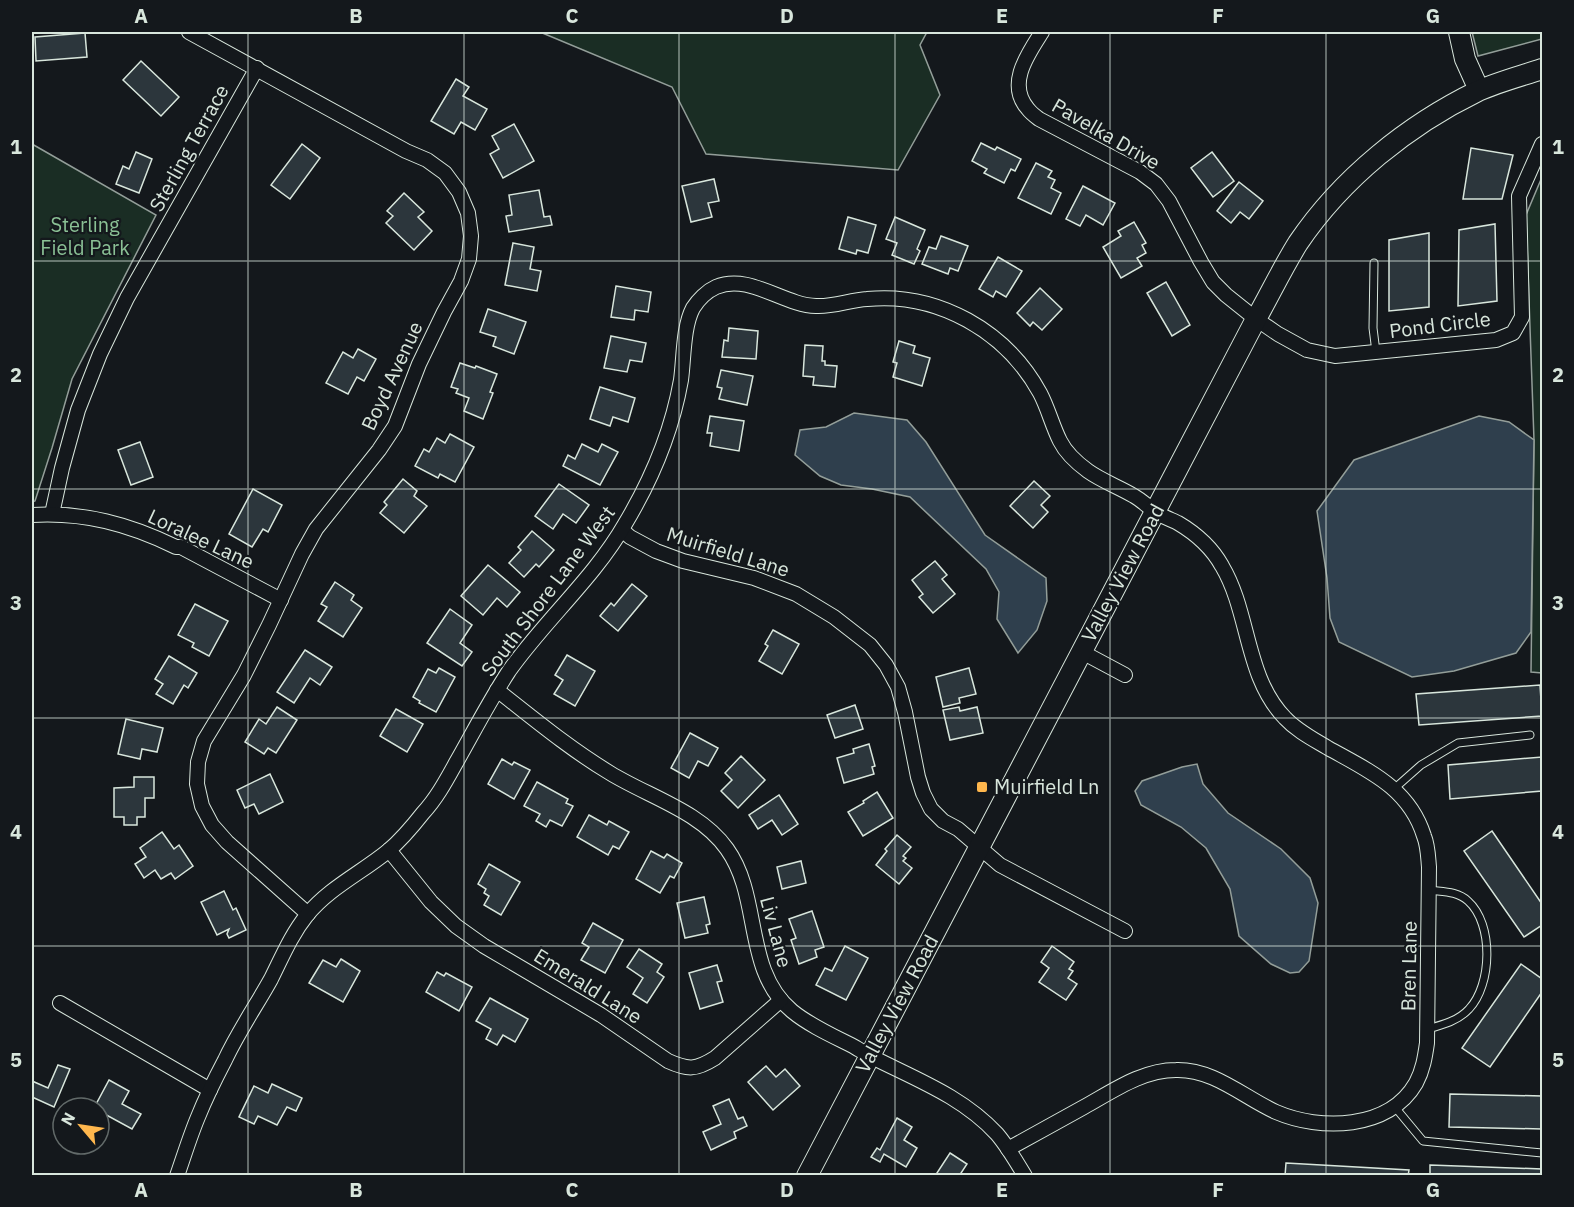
<svg xmlns="http://www.w3.org/2000/svg" width="1574" height="1207" viewBox="0 0 1574 1207" font-family="'IBM Plex Sans',sans-serif">
	<rect width="100%" height="100%" fill="#14181c"/>
	<!-- green -->
	<g fill="#1a2d24" stroke="#939e99" stroke-width="1.5">
		<polygon points="540,32 927,32 920,45 940,95 898,170 706,154 672,87"/>
		<polygon points="1472,32 1542,32 1542,39 1478,56"/>
		<polygon points="32,144 156,215 72,379 52,448 35,501 32,502"/>
		<polygon points="1542,177 1542,673 1531,672 1534,440 1526,215"/>
	</g>
	<!-- water -->
	<g fill="#2f3f4d" stroke="#939e99" stroke-width="1.5">
		<polygon points="854,413 907,420 926,442 985,535 1046,578 1047,601 1037,630 1018,653 997,619 999,592 986,569 910,497 872,489 841,485 820,476 795,455 800,430 826,427"/>
		<polygon points="1479,416 1509,422 1534,440 1531,632 1516,653 1454,671 1412,677 1339,642 1330,618 1327,578 1317,511 1354,460"/>
		<polygon points="1197,764 1203,784 1228,813 1281,849 1310,878 1318,903 1309,961 1299,972 1290,973 1271,964 1239,936 1230,889 1206,848 1181,827 1141,805 1135,791 1142,781 1182,767"/>
	</g>
	<!-- building -->
	<g fill="#2c363c" stroke="#d8e6dc" stroke-width="1.5">
		<polygon points="85,33 87,57 36,61 35,37"/>
		<polygon points="141,61 179,97 161,116 123,80"/>
		<polygon points="456,79 469,87 463,96 487,109 475,130 461,122 454,134 431,121"/>
		<polygon points="514,124 534,161 503,178 490,154 499,149 492,136"/>
		<polygon points="981,143 995,150 997,147 1021,159 1015,171 1011,169 1004,183 984,173 987,169 972,161"/>
		<polygon points="302,144 320,158 290,199 271,185"/>
		<polygon points="1471,148 1513,155 1502,199 1463,199"/>
		<polygon points="136,152 152,159 139,193 116,184 123,166 129,169"/>
		<polygon points="1212,152 1234,181 1213,197 1191,168"/>
		<polygon points="1036,163 1052,171 1048,177 1055,180 1051,188 1061,193 1051,214 1018,198"/>
		<polygon points="714,179 719,201 708,203 712,217 691,222 682,186"/>
		<polygon points="1239,182 1263,201 1249,219 1240,212 1231,223 1217,211"/>
		<polygon points="1083,186 1115,203 1103,225 1086,215 1080,226 1066,219"/>
		<polygon points="539,190 544,217 550,216 552,225 509,232 506,216 512,215 509,195"/>
		<polygon points="404,193 424,212 418,217 432,231 414,250 386,223 393,216 387,211"/>
		<polygon points="848,217 876,225 868,253 857,250 856,254 839,249"/>
		<polygon points="895,217 925,230 917,249 920,251 914,264 892,255 897,243 886,239"/>
		<polygon points="1134,222 1146,243 1142,245 1146,253 1137,258 1142,266 1121,278 1103,247 1121,236 1118,231"/>
		<polygon points="1495,224 1497,301 1458,306 1459,230"/>
		<polygon points="1429,233 1429,307 1389,311 1389,240"/>
		<polygon points="941,236 968,246 958,271 950,268 948,274 922,264 929,247 936,249"/>
		<polygon points="513,243 534,247 530,269 541,271 537,291 505,285"/>
		<polygon points="998,257 1022,271 1006,297 996,291 993,297 979,289"/>
		<polygon points="1166,282 1190,325 1172,336 1147,293"/>
		<polygon points="616,286 651,292 648,312 635,310 634,320 611,317"/>
		<polygon points="1040,288 1062,309 1042,330 1033,322 1030,326 1017,313"/>
		<polygon points="488,309 526,322 514,354 493,346 496,337 480,332"/>
		<polygon points="729,328 758,331 756,359 722,357 724,340 728,341"/>
		<polygon points="611,336 646,343 642,362 630,360 627,372 604,368"/>
		<polygon points="899,341 915,346 913,353 930,358 922,386 893,377 897,363 893,362"/>
		<polygon points="805,345 823,346 822,361 825,361 825,365 837,366 835,387 813,385 814,377 803,376"/>
		<polygon points="358,349 376,359 364,381 357,377 348,394 326,383 343,352 353,358"/>
		<polygon points="460,363 475,368 476,366 497,374 490,392 493,393 483,419 464,411 469,398 456,393 458,389 451,387"/>
		<polygon points="721,370 753,376 747,405 719,399 722,388 717,387"/>
		<polygon points="600,387 635,398 628,422 613,417 610,426 590,419"/>
		<polygon points="710,416 744,421 739,451 710,446 712,433 707,433"/>
		<polygon points="450,434 474,447 455,482 440,474 438,478 415,466 424,449 429,452 437,438 445,443"/>
		<polygon points="140,442 153,477 131,485 118,450"/>
		<polygon points="582,444 598,452 602,444 618,452 600,485 563,466 568,455 575,459"/>
		<polygon points="403,479 417,491 414,496 427,506 404,533 380,513 387,505 384,502"/>
		<polygon points="1034,481 1050,496 1041,505 1048,512 1033,528 1010,506"/>
		<polygon points="559,484 589,505 576,523 563,514 553,529 535,516"/>
		<polygon points="253,489 282,505 268,532 263,529 252,547 229,534"/>
		<polygon points="532,531 554,550 539,567 536,564 524,577 509,563 521,550 518,547"/>
		<polygon points="935,561 947,575 942,579 955,594 933,613 919,597 923,594 912,580"/>
		<polygon points="488,565 520,592 507,607 497,598 483,615 461,596"/>
		<polygon points="335,582 354,595 351,600 362,608 343,637 318,621 327,607 321,604"/>
		<polygon points="632,584 647,596 618,631 600,616 611,603 614,606"/>
		<polygon points="195,604 228,621 209,656 192,647 194,643 178,635"/>
		<polygon points="450,609 472,625 460,643 472,652 462,666 427,643"/>
		<polygon points="773,630 799,644 782,674 759,661 768,646 765,644"/>
		<polygon points="305,650 332,667 320,685 310,678 294,703 277,692"/>
		<polygon points="567,655 595,671 575,706 554,694 563,680 555,675"/>
		<polygon points="169,656 197,673 188,688 184,685 173,704 156,694 163,684 155,679"/>
		<polygon points="439,668 455,677 436,712 419,703 420,701 413,697 428,669 436,673"/>
		<polygon points="969,668 976,694 959,698 960,703 943,707 936,677"/>
		<polygon points="1540,685 1542,716 1419,725 1416,694"/>
		<polygon points="855,705 863,729 835,738 827,715"/>
		<polygon points="277,707 297,720 276,753 268,748 264,754 245,742 259,719 266,724"/>
		<polygon points="959,707 960,711 977,707 983,733 950,740 943,710"/>
		<polygon points="396,709 423,724 407,752 380,736"/>
		<polygon points="126,719 163,728 157,752 142,749 140,759 118,754"/>
		<polygon points="690,733 718,748 708,766 698,761 689,778 671,768"/>
		<polygon points="869,744 875,766 872,767 874,774 844,783 837,758 854,753 853,749"/>
		<polygon points="741,756 765,780 738,808 721,791 732,780 725,773"/>
		<polygon points="1542,757 1542,791 1450,799 1448,765"/>
		<polygon points="502,759 512,765 514,762 530,770 514,799 488,784"/>
		<polygon points="270,774 283,802 259,814 254,804 245,808 237,790"/>
		<polygon points="134,777 154,777 154,798 145,798 145,817 137,817 137,825 124,825 124,817 114,817 114,788 134,787"/>
		<polygon points="537,782 568,799 566,803 573,806 562,826 550,820 546,827 536,821 540,814 524,806"/>
		<polygon points="877,792 893,818 863,836 848,812 864,803 863,801"/>
		<polygon points="779,795 798,824 782,835 772,820 758,829 749,815"/>
		<polygon points="589,815 607,825 609,821 629,832 619,849 613,846 608,855 577,837"/>
		<polygon points="1492,831 1542,904 1542,925 1524,937 1464,851"/>
		<polygon points="162,832 174,849 179,845 193,866 175,879 171,873 161,879 155,870 144,878 135,864 146,857 140,848"/>
		<polygon points="897,835 911,847 903,856 906,858 903,861 912,868 899,884 876,865 887,851 885,849"/>
		<polygon points="651,851 664,858 667,854 682,863 674,878 670,876 660,893 636,879"/>
		<polygon points="801,861 806,883 782,889 777,867"/>
		<polygon points="489,864 520,882 501,915 484,905 489,896 484,893 486,889 478,884"/>
		<polygon points="224,891 233,910 236,908 246,930 229,938 227,934 229,929 217,935 201,902"/>
		<polygon points="704,897 710,924 706,925 708,933 685,938 677,903"/>
		<polygon points="812,911 824,947 815,950 817,957 799,964 791,940 796,938 789,919"/>
		<polygon points="593,923 623,940 605,973 581,960 589,947 582,943"/>
		<polygon points="845,946 868,958 846,1000 816,985 825,968 832,971"/>
		<polygon points="1052,946 1074,962 1069,969 1073,971 1068,978 1077,984 1066,1000 1039,982 1049,968 1041,962"/>
		<polygon points="639,949 662,964 657,972 664,977 647,1003 633,994 643,978 627,967"/>
		<polygon points="341,959 360,971 343,1002 309,983 323,960 336,967"/>
		<polygon points="1521,964 1542,979 1542,992 1490,1067 1462,1048"/>
		<polygon points="717,965 722,981 717,982 723,1002 700,1009 689,973"/>
		<polygon points="437,972 444,976 446,973 472,987 459,1011 426,992"/>
		<polygon points="490,998 528,1019 515,1042 503,1035 497,1045 486,1039 491,1029 476,1021"/>
		<polygon points="58,1065 70,1069 54,1107 32,1097 32,1081 48,1088"/>
		<polygon points="766,1066 776,1077 785,1069 800,1086 773,1110 748,1082"/>
		<polygon points="109,1080 129,1091 122,1104 141,1114 132,1129 99,1111 99,1108 94,1108"/>
		<polygon points="272,1084 302,1098 296,1111 287,1107 277,1125 258,1116 254,1124 239,1117 254,1086 268,1093"/>
		<polygon points="1450,1094 1542,1096 1542,1129 1449,1127"/>
		<polygon points="729,1099 738,1119 743,1117 747,1126 734,1132 736,1138 711,1150 703,1132 721,1124 713,1106"/>
		<polygon points="897,1118 912,1127 904,1140 917,1148 906,1167 884,1154 880,1162 871,1157 877,1148 880,1150"/>
		<polygon points="950,1153 967,1164 961,1173 965,1176 935,1176"/>
		<polygon points="1286,1163 1409,1170 1408,1176 1285,1176"/>
		<polygon points="1430,1165 1542,1169 1542,1176 1430,1176"/>
	</g>
	<g fill="none" stroke-linecap="round" stroke-linejoin="round">
		<defs>
			<g id="lane">
				<polyline points="1374,263 1373,328 1376,352"/>
				<polyline points="1395,788 1421,765 1458,743 1530,735"/>
				<path d="M 1427,1029 C 1442,1025 1458,1021 1469,1009 C 1492,985 1494,924 1468,901 C 1457,891 1443,892 1429,890"/>
				<polyline points="1394,1106 1423,1141 1542,1153"/>
			</g>
			<g id="street">
				<polyline points="189,32 406,151 427,160 445,173 459,192 468,213 471,236 469,259 461,281 444,312 419,364 395,426 379,450 316,529 302,554 269,625 244,675 204,741 198,762 197,784 202,806 212,825 227,842 308,914"/>
				<path d="M 1042,32 C 1028,54 1006,84 1028,109 C 1031,113 1035,116 1039,119 L 1140,172 L 1156,184 L 1169,201 L 1201,262 L 1213,282 L 1226,295 L 1256,319 L 1278,334 L 1307,350 L 1335,356 L 1496,340 L 1513,333 L 1522,317 L 1519,196 L 1542,144"/>
				<polyline points="52,514 62,468 78,410 100,354 127,298 257,68"/>
				<path d="M 32,515 C 84,512 129,524 176,547 L 181,547 L 281,600"/>
				<polyline points="622,530 630,537 656,551 683,561 754,578 796,594 834,617 870,645 886,665 898,687 905,712 918,777 923,793 931,809 943,821 958,829 1000,865 1125,931"/>
				<polyline points="1082,652 1125,675"/>
				<path d="M 497,690 C 534,719 570,749 610,773 C 649,797 700,811 727,849 C 762,898 743,970 792,1011 C 809,1025 831,1035 851,1045 C 857,1048 864,1053 870,1056 C 915,1079 962,1096 997,1134 C 1008,1147 1016,1161 1025,1176"/>
				<path d="M 389,850 L 431,902 L 456,926 L 484,946 L 601,1015 L 668,1061 C 688,1070 696,1070 715,1058 L 781,1000"/>
				<polyline points="60,1003 210,1090"/>
				<path d="M 177,1176 C 184,1156 190,1136 198,1117 C 206,1097 215,1079 225,1060 C 238,1032 256,1006 271,979 C 282,957 291,935 307,915 C 329,888 361,873 388,851 C 401,840 412,827 423,813 C 437,798 447,779 457,761 C 474,731 490,700 509,671 C 545,620 594,578 625,524 C 652,479 672,431 681,380 C 684,358 683,327 693,308 C 698,300 707,291 716,287 C 749,273 783,305 816,306 C 833,307 850,300 867,299 C 938,292 1006,331 1040,393 C 1048,408 1052,425 1060,441 C 1066,453 1077,463 1088,471 C 1102,481 1119,487 1134,496 C 1143,501 1150,509 1159,514 C 1162,516 1174,521 1178,523 C 1195,533 1212,548 1222,566 C 1250,613 1245,677 1285,718 C 1297,731 1313,739 1328,748 C 1369,771 1409,788 1424,836 C 1428,846 1428,856 1429,867 L 1427,1043 C 1425,1057 1423,1070 1416,1083 C 1389,1130 1320,1131 1276,1112 C 1243,1097 1214,1069 1176,1070 C 1142,1070 1113,1091 1084,1107 C 1059,1121 1033,1135 1008,1149"/>
			</g>
			<g id="secondary">
				<polyline points="1459,32 1465,59 1479,90"/>
				<path d="M 807,1176 L 1256,319 C 1270,294 1283,267 1298,243 C 1342,178 1408,125 1478,91 C 1498,82 1521,76 1542,69"/>
			</g>
		</defs>
		<!-- lane casing -->
		<use href="#lane" stroke="#d8e6dc" stroke-width="9"/>
		<!-- street casing -->
		<use href="#street" stroke="#d8e6dc" stroke-width="16"/>
		<!-- secondary casing -->
		<use href="#secondary" stroke="#d8e6dc" stroke-width="22"/>
		<!-- lane -->
		<use href="#lane" stroke="#14181c" stroke-width="7"/>
		<!-- street -->
		<use href="#street" stroke="#14181c" stroke-width="14"/>
		<!-- secondary -->
		<use href="#secondary" stroke="#14181c" stroke-width="20"/>
	</g>
	<!-- grid -->
	<path fill="none" stroke="#d8e6dc" stroke-width="1.5" stroke-opacity="0.55" d="M 248,32 L 248,1176M 464,32 L 464,1176M 679,32 L 679,1176M 895,32 L 895,1176M 1110,32 L 1110,1176M 1326,32 L 1326,1176M 32,261 L 1542,261M 32,489 L 1542,489M 32,718 L 1542,718M 32,946 L 1542,946"/>
	<!-- markers -->
	<rect fill="#ffb74d" stroke="#14181c" stroke-width="2" x="976" y="781" width="12" height="12" rx="3"/>
	<g text-anchor="middle" stroke-width="4.5" stroke-linejoin="round" paint-order="stroke">
		<!-- street labels -->
		<g font-size="20" fill="#d8e6dc" stroke="#14181c">
			<text transform="translate(1106 134) rotate(30)" y="7">Pavelka Drive</text>
			<text transform="translate(189 148) rotate(-61)" y="7">Sterling Terrace</text>
			<text transform="translate(1440 325) rotate(-7)" y="7">Pond Circle</text>
			<text transform="translate(392 376) rotate(-65)" y="7">Boyd Avenue</text>
			<text transform="translate(201 539) rotate(25)" y="7">Loralee Lane</text>
			<text transform="translate(728 552) rotate(17)" y="7">Muirfield Lane</text>
			<text transform="translate(1123 573) rotate(-62)" y="7">Valley View Road</text>
			<text transform="translate(548 591) rotate(-53)" y="7">South Shore Lane West</text>
			<text transform="translate(776 932) rotate(75)" y="7">Liv Lane</text>
			<text transform="translate(1409 966) rotate(-89)" y="7">Bren Lane</text>
			<text transform="translate(588 986) rotate(32)" y="7">Emerald Lane</text>
			<text transform="translate(897 1004) rotate(-62)" y="7">Valley View Road</text>
		</g>
		<!-- park labels -->
		<g font-size="20" fill="#8ac095" stroke="#14181c">
			<text x="85" y="232">Sterling<tspan x="85" dy="23">Field Park</tspan></text>
		</g>
		<!-- poi labels -->
		<g font-size="20" fill="#d8e6dc" stroke="#14181c" text-anchor="start">
			<text x="994" y="794">Muirfield Ln</text>
		</g>
	</g>
	<!-- border -->
	<rect width="1574" height="1207" fill="none" stroke="#14181c" stroke-width="66"/>
	<!-- north arrow -->
	<g transform="translate(81 1126) rotate(299)"><circle r="28" fill="#14181c" stroke="#626a69" stroke-width="1.5"/>
	<path d="M0-4.5L10 22L0 15L-10 22Z" fill="#ffb74d"/>
	<text y="-9" font-size="16" font-weight="bold" text-anchor="middle" fill="#d8e6dc">N</text>
	</g>
	<rect x="33" y="33" width="1508" height="1141" fill="none" stroke="#d8e6dc" stroke-width="2"/>
	<g font-size="20" text-anchor="middle" font-weight="bold" fill="#d8e6dc">
		<text x="141" y="23">A</text>
		<text x="356" y="23">B</text>
		<text x="572" y="23">C</text>
		<text x="787" y="23">D</text>
		<text x="1002" y="23">E</text>
		<text x="1218" y="23">F</text>
		<text x="1433" y="23">G</text>
		<text x="16" y="154">1</text>
		<text x="1558" y="154">1</text>
		<text x="16" y="382">2</text>
		<text x="1558" y="382">2</text>
		<text x="16" y="610">3</text>
		<text x="1558" y="610">3</text>
		<text x="16" y="839">4</text>
		<text x="1558" y="839">4</text>
		<text x="16" y="1067">5</text>
		<text x="1558" y="1067">5</text>
		<text x="141" y="1197">A</text>
		<text x="356" y="1197">B</text>
		<text x="572" y="1197">C</text>
		<text x="787" y="1197">D</text>
		<text x="1002" y="1197">E</text>
		<text x="1218" y="1197">F</text>
		<text x="1433" y="1197">G</text>
	</g>
</svg>
